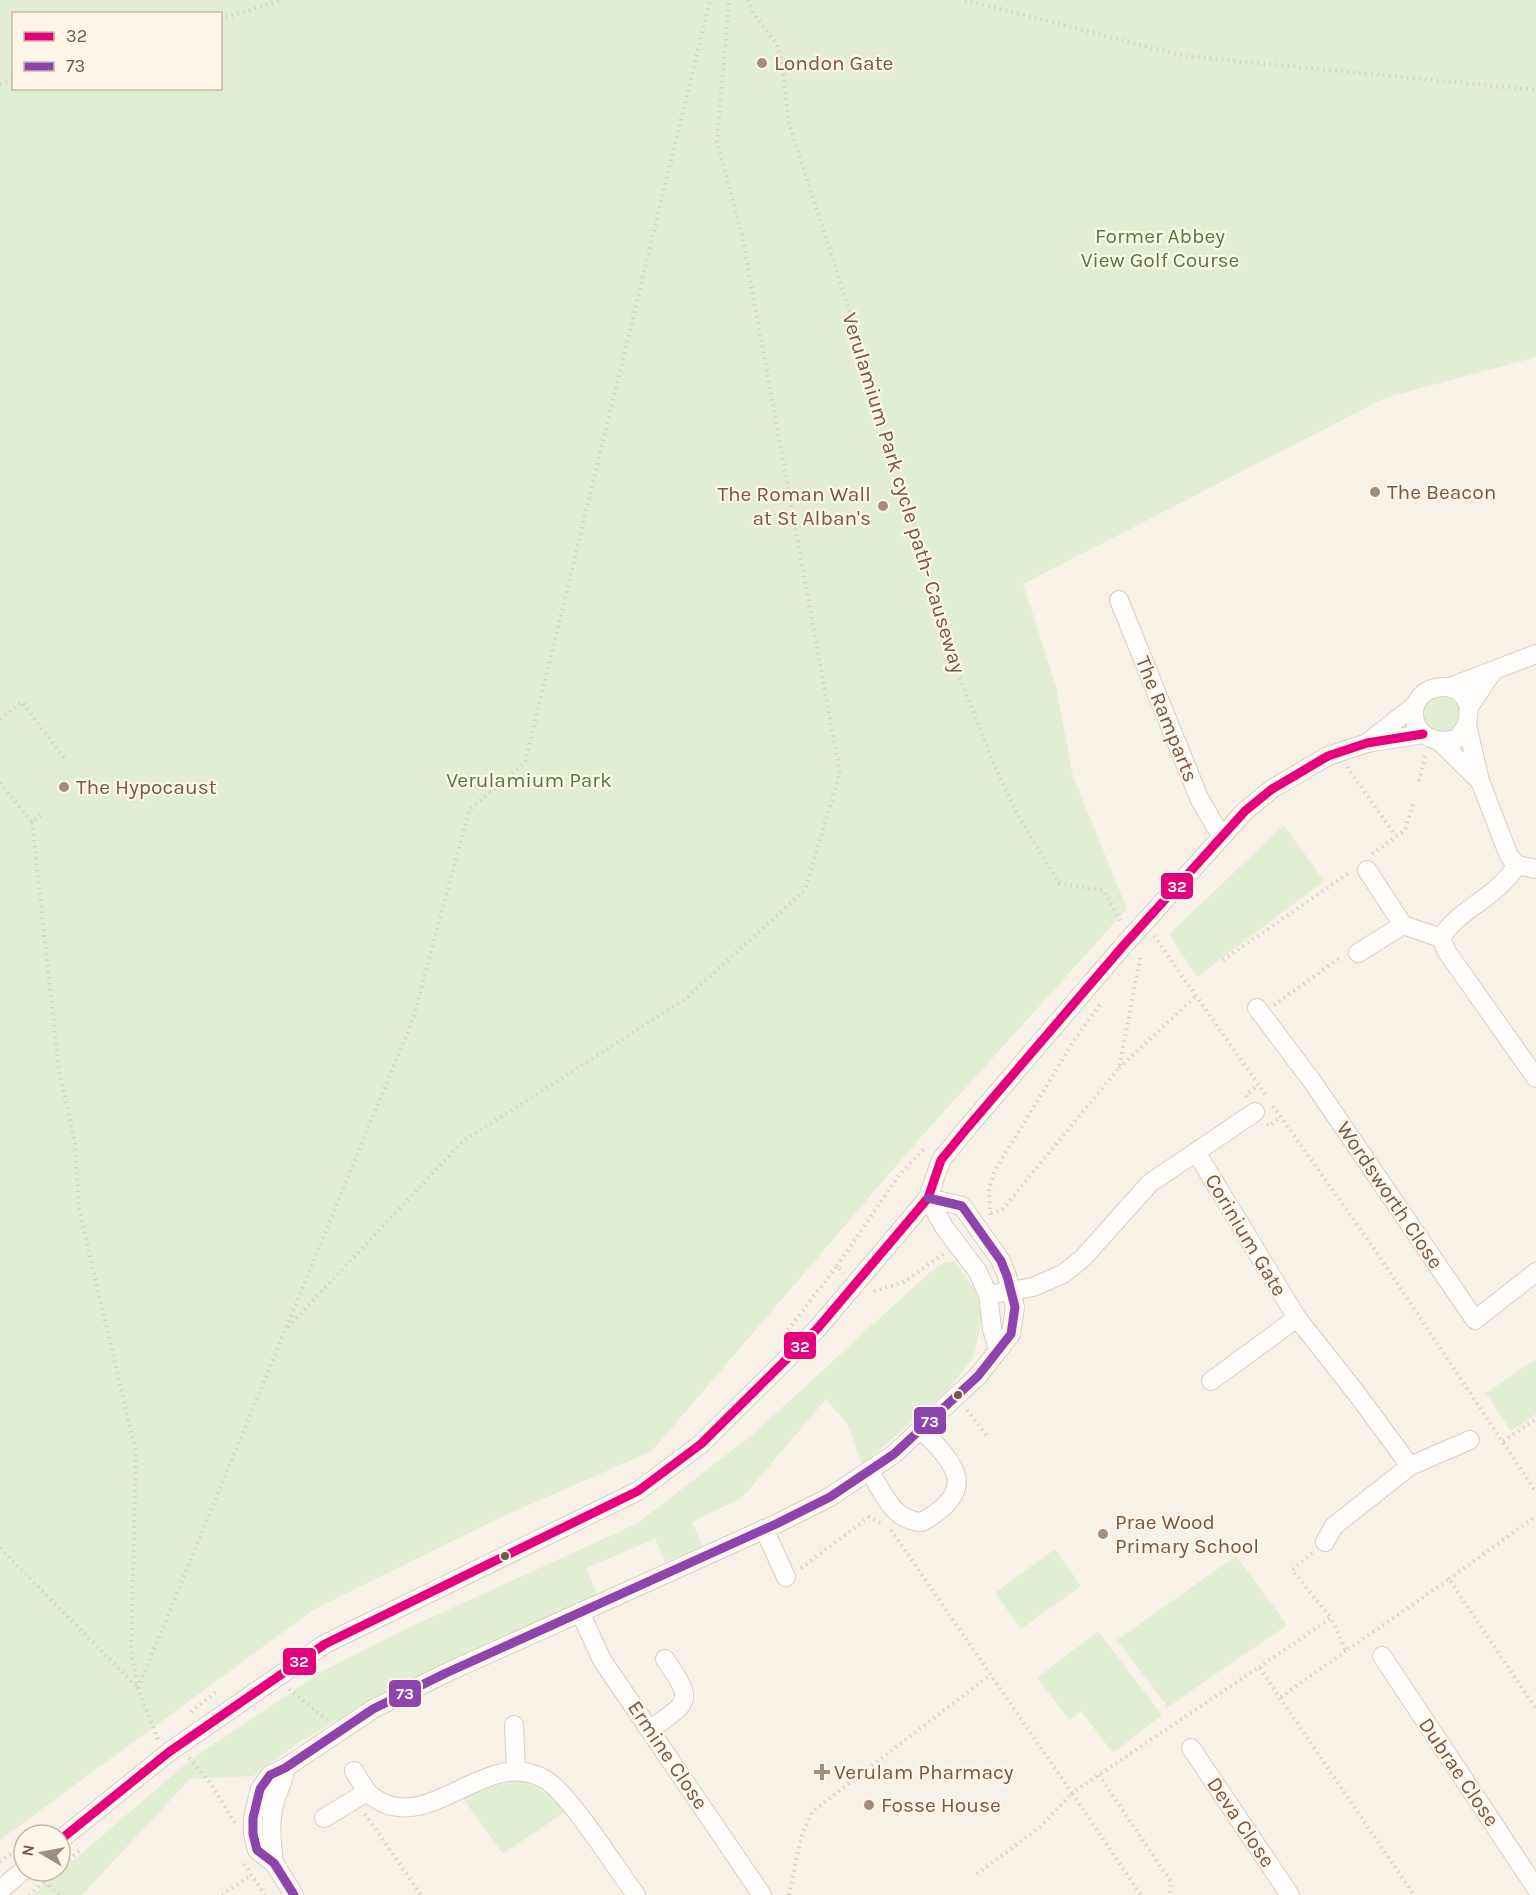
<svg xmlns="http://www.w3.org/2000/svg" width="1536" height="1895" viewBox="0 0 1536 1895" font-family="Karla,sans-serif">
	<rect width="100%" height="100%" fill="#f7f1e7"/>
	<!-- green -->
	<g fill="#e2eed1" fill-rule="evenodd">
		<path d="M 0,0 L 1536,0 L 1536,357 L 1385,398 L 1023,584 L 1056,686 L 1073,776 L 1127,909 L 913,1146 L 652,1451 L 497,1519 L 313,1610 L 0,1840 ZM 14,14 L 220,14 L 220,88 L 14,88 Z"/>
		<circle cx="1443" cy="714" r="19"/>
		<polygon points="1284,825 1324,881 1197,977 1169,934"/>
		<polygon points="954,1261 979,1295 982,1319 973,1358 948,1390 862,1465 848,1425 826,1399 742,1498 692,1522 703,1546 665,1562 655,1539 586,1568 597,1594 398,1687 302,1740 253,1776 190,1779 82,1895 33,1895 193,1758 323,1671 408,1628 636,1524 751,1436 929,1273 943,1263"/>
		<polygon points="1536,1359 1536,1414 1511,1431 1486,1393"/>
		<polygon points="1055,1549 1081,1586 1021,1629 995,1593"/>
		<polygon points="1236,1556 1287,1625 1168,1707 1117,1640"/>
		<polygon points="1098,1631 1162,1715 1113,1753 1081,1711 1069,1720 1037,1678"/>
		<path d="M 517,1779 C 538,1786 551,1795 565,1812 L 503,1854 L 462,1797 Z"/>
	</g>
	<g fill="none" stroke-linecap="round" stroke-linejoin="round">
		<defs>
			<g id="minor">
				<polyline points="1119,600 1199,798 1221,836"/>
				<polyline points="1450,687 1536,654"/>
				<path d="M 1469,707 C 1465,696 1458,687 1445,687 C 1399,687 1405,752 1457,739 L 1467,725 L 1469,707 L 1491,674"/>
				<polyline points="1467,725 1480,781 1509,856 1517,865 1536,869"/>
				<polyline points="1440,742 1480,781"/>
				<polyline points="1367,743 1415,705"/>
				<polyline points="1367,870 1403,925 1441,938"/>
				<polyline points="1441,938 1447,952 1536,1078"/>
				<path d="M 1441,938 C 1459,908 1496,899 1517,865"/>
				<polyline points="1358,953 1403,925"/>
				<polyline points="1257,1008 1312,1081 1475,1320 1536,1272"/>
				<polyline points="1196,1152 1255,1112"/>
				<polyline points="928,1198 944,1227 978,1272 988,1295 992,1329 998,1349"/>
				<polyline points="988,1295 1033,1287 1063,1274 1083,1258 1150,1183 1196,1152 1297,1318 1357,1394 1410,1466 1470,1440"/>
				<polyline points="1211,1381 1297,1318"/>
				<path d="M 870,1472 C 884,1494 893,1521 922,1522 C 977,1491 959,1466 921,1430"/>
				<polyline points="764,1529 786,1577"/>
				<polyline points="1325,1542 1334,1526 1410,1466"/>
				<polyline points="580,1612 602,1660 762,1895"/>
				<polyline points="1382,1656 1536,1888"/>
				<polyline points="514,1725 516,1770"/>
				<path d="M 651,1729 C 691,1700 694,1702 665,1659"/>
				<polyline points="1191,1748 1290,1895"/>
				<polyline points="354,1771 367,1792"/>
				<path d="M 324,1818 L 367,1792 C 424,1845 486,1742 546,1780 C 570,1795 616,1868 636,1895"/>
				<polyline points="60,1840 169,1752 325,1644 638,1491 701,1444 817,1329 928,1198 941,1160 968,1127 1123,946 1245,811 1272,789 1328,756 1367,743 1423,734"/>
				<path d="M 274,1863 C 272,1844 269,1824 274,1805 C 277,1791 284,1783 285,1768"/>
				<polyline points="0,1890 24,1870"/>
				<polyline points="294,1895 274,1863 257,1850 253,1834 253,1818 260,1789 270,1775 285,1768 373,1709 446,1673 776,1524 830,1497 894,1454 978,1376 1011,1334 1015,1307 1007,1276 1001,1261 962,1206 928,1198"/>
			</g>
		</defs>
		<!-- minor casing -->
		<use href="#minor" stroke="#d8cec5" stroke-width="20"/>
		<!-- path -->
		<g stroke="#d9d1cb" stroke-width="4" stroke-dasharray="1.5 4.5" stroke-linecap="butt">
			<polyline points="748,0 753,13 776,43 781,57 789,123 873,384 956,668 995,767 1020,819 1059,883 1104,891 1122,924"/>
			<polyline points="965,0 1184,56 1536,90"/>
			<polyline points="220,19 283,0"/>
			<polyline points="0,84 14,80"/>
			<polyline points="0,719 22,702 64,758"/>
			<polyline points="1347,767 1395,835"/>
			<polyline points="1419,781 1425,756"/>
			<polyline points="0,783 32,822 44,813"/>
			<polyline points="32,822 59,1070 75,1143 79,1209 136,1453 131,1651 138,1688 158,1740"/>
			<polyline points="1372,854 1405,830 1414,801"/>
			<polyline points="1154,936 1267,1097"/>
			<polyline points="1223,960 1350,872"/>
			<polyline points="1274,1005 1341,957"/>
			<polyline points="1119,1068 1195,997"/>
			<polyline points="1247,1097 1246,1095 1258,1085"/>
			<polyline points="1273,1106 1373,1247 1536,1492"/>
			<polyline points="1267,1124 1269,1126 1281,1117"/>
			<polyline points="991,1213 1002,1210 1119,1068 1141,954"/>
			<polyline points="990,1215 989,1190 994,1172 1075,1039 1101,1003"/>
			<polyline points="837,1266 899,1175 925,1148"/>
			<polyline points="874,1291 904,1282 943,1254"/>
			<polyline points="288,1327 463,1141 684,1000 805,890 840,773 742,235 717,141 729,0"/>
			<polyline points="788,1330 837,1266 844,1273"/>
			<polyline points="967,1410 987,1436"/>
			<polyline points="1503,1441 1536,1419"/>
			<polyline points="891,1530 1072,1793 1259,1667 1414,1895"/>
			<polyline points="0,1548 138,1688"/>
			<polyline points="1312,1553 1292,1570 1331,1618"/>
			<polyline points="801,1568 869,1517 882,1524"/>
			<polyline points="1449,1579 1536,1516"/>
			<polyline points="1259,1667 1331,1618 1346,1651 1449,1579 1536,1709"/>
			<polyline points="138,1688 413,1019 469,810 525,763 710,0"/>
			<polyline points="289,1689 327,1720"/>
			<polyline points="1281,1697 1346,1651"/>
			<polyline points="191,1712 217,1691"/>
			<polyline points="189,1758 211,1784 235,1823"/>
			<polyline points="1099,1775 1171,1882 1170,1895"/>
			<polyline points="365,1814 421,1895"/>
			<polyline points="35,1835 46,1826"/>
			<polyline points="0,1862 24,1844"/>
			<polyline points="244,1864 265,1895"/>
			<polyline points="60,1868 80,1850"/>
			<polyline points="977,1874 1040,1827 1072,1793 1141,1895"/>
			<polyline points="45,1881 59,1895"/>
			<polyline points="29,1895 56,1871"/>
			<polyline points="222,1895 251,1875"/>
			<polyline points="789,1895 801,1837 813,1811 990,1675"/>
		</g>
		<!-- minor -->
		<use href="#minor" stroke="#fefdfb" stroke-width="18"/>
		<defs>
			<polyline id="bus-1" points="60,1840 169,1752 325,1644 638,1491 701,1444 817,1329 928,1198 941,1160 968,1127 1123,946 1245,811 1272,789 1328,756 1367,743 1423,734"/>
			<polyline id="bus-2" points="294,1895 274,1863 257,1850 253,1834 253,1818 260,1789 270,1775 285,1768 373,1709 446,1673 776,1524 830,1497 894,1454 978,1376 1011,1334 1015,1307 1007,1276 1001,1261 962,1206 928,1198"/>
		</defs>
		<!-- bus-1 casing -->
		<use href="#bus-1" stroke="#fff6e8" stroke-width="14"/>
		<!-- bus-2 casing -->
		<use href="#bus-2" stroke="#fff6e8" stroke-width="14"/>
		<!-- bus-1 -->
		<use href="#bus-1" stroke="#e5007d" stroke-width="9"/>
		<!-- bus-2 -->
		<use href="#bus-2" stroke="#8e44ad" stroke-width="9"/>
	</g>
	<!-- markers -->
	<g fill="#a28e7f" stroke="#fff6e8" stroke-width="2">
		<circle cx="762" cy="63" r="6"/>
		<circle cx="1375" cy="492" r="6"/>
		<circle cx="883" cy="506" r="6"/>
		<circle cx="64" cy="787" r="6"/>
		<circle cx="1103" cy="1534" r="6"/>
		<path d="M819 1763h6v6h6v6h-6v6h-6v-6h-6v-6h6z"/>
		<circle cx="869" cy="1805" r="6"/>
	</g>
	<g fill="#755847" stroke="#fff6e8" stroke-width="2">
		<circle cx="958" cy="1395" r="5"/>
		<circle cx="505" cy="1556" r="5"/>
	</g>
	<g text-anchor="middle" stroke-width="4.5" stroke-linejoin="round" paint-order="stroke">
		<!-- poi labels -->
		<g font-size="21" fill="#755847" stroke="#fff6e8" text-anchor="start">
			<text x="774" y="70">London Gate</text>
			<text x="1387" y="499">The Beacon</text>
			<text x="871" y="501" text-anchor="end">The Roman Wall<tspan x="871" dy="24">at St Alban's</tspan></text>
			<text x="76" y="794">The Hypocaust</text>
			<text x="1115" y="1529">Prae Wood<tspan x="1115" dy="24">Primary School</tspan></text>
			<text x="834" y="1779">Verulam Pharmacy</text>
			<text x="881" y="1812">Fosse House</text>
		</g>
		<!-- park labels -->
		<g font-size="21" fill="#4f7b3f" stroke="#fff6e8">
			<text x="1160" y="243">Former Abbey<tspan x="1160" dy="24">View Golf Course</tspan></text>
			<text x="529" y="787">Verulamium Park</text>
		</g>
		<!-- street labels -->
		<g font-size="21" fill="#755847" stroke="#fff6e8">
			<text transform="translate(904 493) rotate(73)" y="7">Verulamium Park cycle path- Causeway</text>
			<text transform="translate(1167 719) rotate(68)" y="7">The Ramparts</text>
			<text transform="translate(1390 1195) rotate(56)" y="7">Wordsworth Close</text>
			<text transform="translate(1246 1235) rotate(59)" y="7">Corinium Gate</text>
			<text transform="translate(668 1755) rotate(56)" y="7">Ermine Close</text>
			<text transform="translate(1459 1772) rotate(56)" y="7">Dubrae Close</text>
			<text transform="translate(1241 1822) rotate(56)" y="7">Deva Close</text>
		</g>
	</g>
	<g stroke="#fff6e8" stroke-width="2">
		<rect x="1160" y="872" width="34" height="28" rx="6" fill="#e5007d"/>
		<rect x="783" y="1331" width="34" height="29" rx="6" fill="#e5007d"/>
		<rect x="913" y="1406" width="34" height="29" rx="6" fill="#8e44ad"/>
		<rect x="282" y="1647" width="35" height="29" rx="6" fill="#e5007d"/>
		<rect x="388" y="1679" width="34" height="29" rx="6" fill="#8e44ad"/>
	</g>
	<g font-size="16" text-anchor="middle" font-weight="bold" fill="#fff">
		<text x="1177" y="892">32</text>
		<text x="800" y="1352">32</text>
		<text x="930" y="1427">73</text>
		<text x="299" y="1667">32</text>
		<text x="405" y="1699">73</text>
	</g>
	<!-- legend -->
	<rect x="12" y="12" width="210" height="78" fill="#fff6e8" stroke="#c8b7a8" stroke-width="1.5"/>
	<rect x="24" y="32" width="30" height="9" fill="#e5007d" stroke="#c8b7a8" stroke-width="1.5"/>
	<text x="66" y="42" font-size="18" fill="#755847">32</text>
	<rect x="24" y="62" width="30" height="9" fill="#8e44ad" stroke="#c8b7a8" stroke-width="1.5"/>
	<text x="66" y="72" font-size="18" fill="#755847">73</text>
	<!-- north arrow -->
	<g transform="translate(42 1853) rotate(280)"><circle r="28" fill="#fff6e8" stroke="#c8b7a8" stroke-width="1.5"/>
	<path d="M0-4.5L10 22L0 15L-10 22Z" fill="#a28e7f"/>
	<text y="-9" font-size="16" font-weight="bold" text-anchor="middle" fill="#755847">N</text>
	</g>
</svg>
